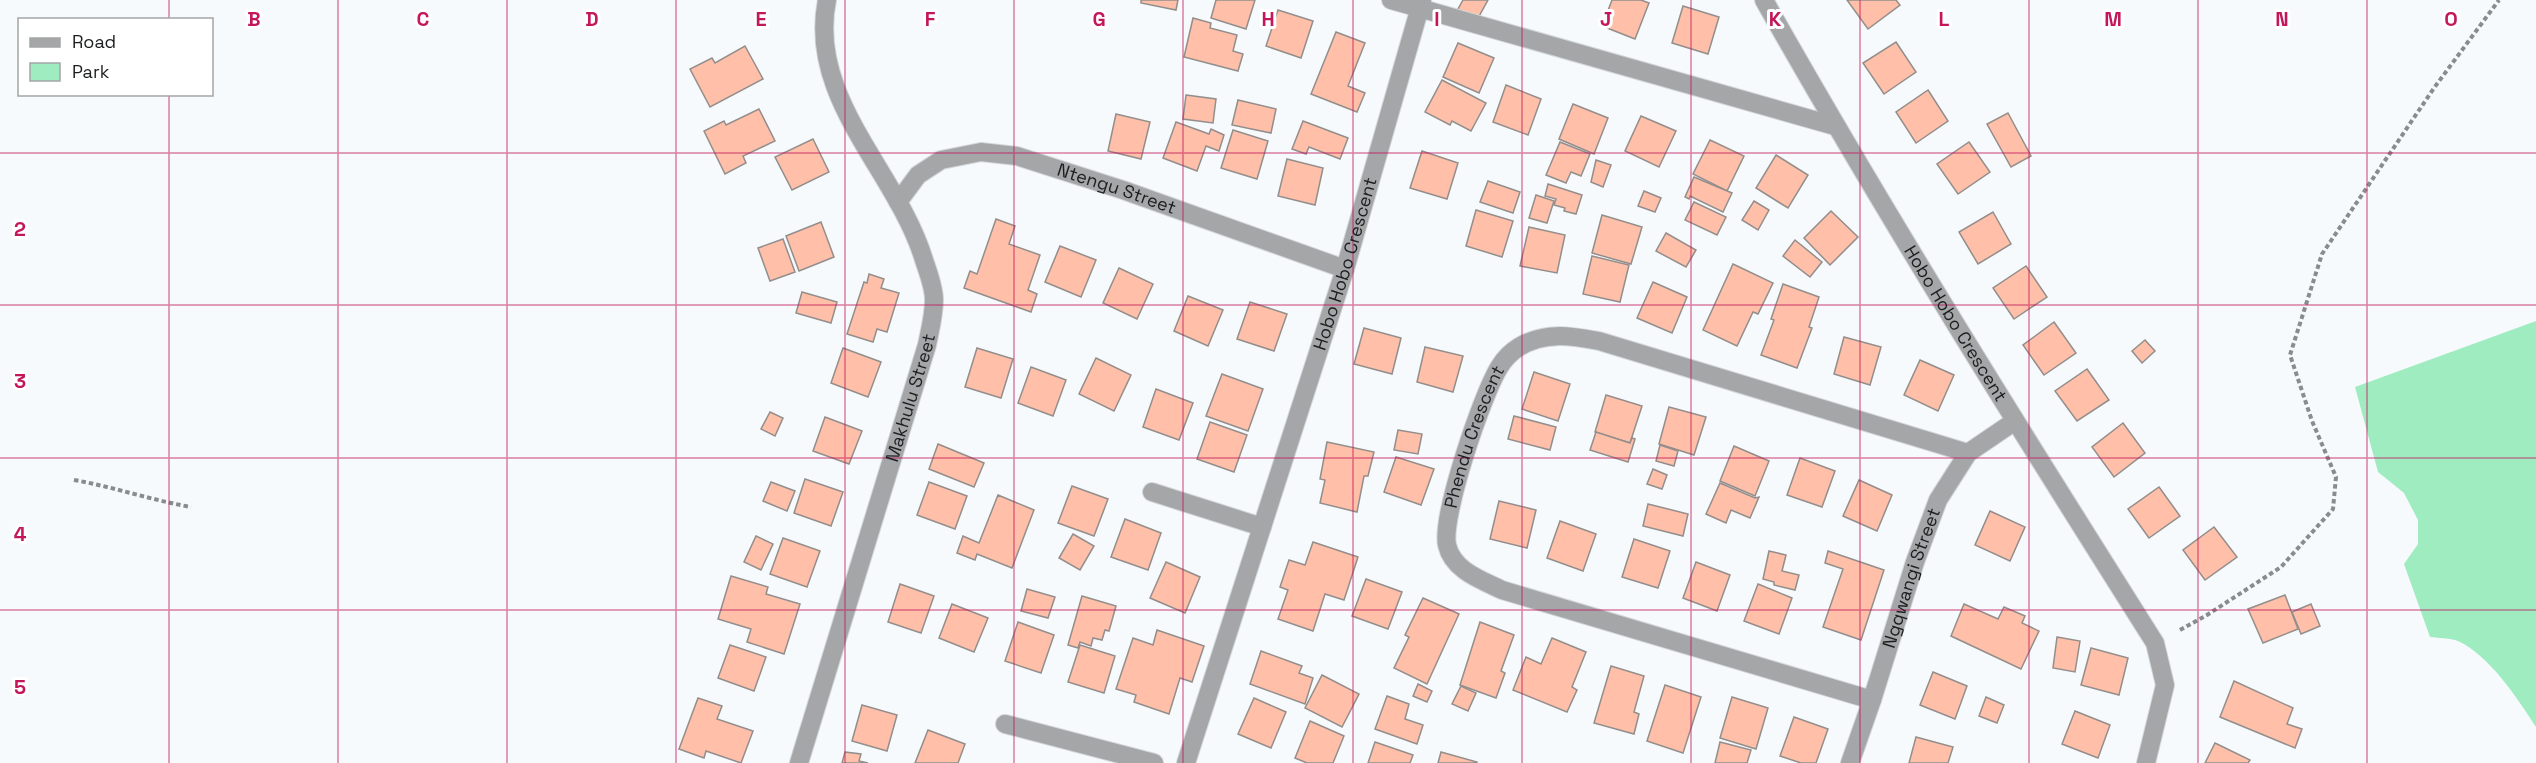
<svg xmlns="http://www.w3.org/2000/svg" width="2536" height="763" viewBox="0 0 2536 763" font-family="'Space Grotesk',sans-serif">
	<rect width="100%" height="100%" fill="#f6fafd"/>
	<!-- green -->
	<path fill="#a0ecc1" d="M 2536,321 L 2536,727 C 2517,698 2490,656 2458,641 C 2450,638 2439,638 2430,637 L 2404,564 L 2418,544 L 2418,520 L 2404,493 L 2378,472 L 2355,387 Z"/>
	<!-- building -->
	<g fill="#ffbfa8" stroke="#938e8c" stroke-width="1.5">
		<polygon points="1141,0 1178,0 1176,10 1141,3"/>
		<polygon points="1216,0 1255,0 1246,29 1211,18"/>
		<polygon points="1463,0 1488,0 1477,20 1458,9"/>
		<polygon points="1612,0 1641,0 1649,3 1635,39 1602,26"/>
		<polygon points="1847,0 1896,0 1900,5 1868,29"/>
		<polygon points="1683,6 1719,17 1708,54 1672,43"/>
		<polygon points="1278,10 1313,21 1301,58 1266,46"/>
		<polygon points="1193,18 1211,23 1210,28 1237,35 1233,51 1243,54 1238,71 1184,57"/>
		<polygon points="1336,32 1365,43 1348,86 1365,93 1357,112 1311,94"/>
		<polygon points="1896,42 1916,72 1884,94 1863,63"/>
		<polygon points="1458,43 1494,58 1479,93 1443,77"/>
		<polygon points="745,46 763,79 710,107 690,69 712,58 715,63"/>
		<polygon points="1442,80 1486,103 1471,131 1452,121 1450,125 1425,112"/>
		<polygon points="1506,85 1541,99 1528,135 1493,122"/>
		<polygon points="1928,90 1948,121 1916,143 1896,112"/>
		<polygon points="1186,95 1216,99 1213,123 1183,119"/>
		<polygon points="1238,100 1276,109 1271,133 1232,125"/>
		<polygon points="1573,104 1608,118 1594,154 1559,139"/>
		<polygon points="759,109 775,141 743,156 746,163 725,174 704,131 724,121 726,125"/>
		<polygon points="2008,113 2031,156 2011,167 1987,124"/>
		<polygon points="1116,114 1150,122 1141,159 1108,151"/>
		<polygon points="1641,116 1676,131 1659,167 1625,151"/>
		<polygon points="1303,121 1348,138 1340,159 1309,147 1306,154 1292,149"/>
		<polygon points="1176,122 1209,134 1211,129 1224,135 1219,151 1206,146 1197,171 1163,158"/>
		<polygon points="1233,130 1268,141 1257,179 1221,168"/>
		<polygon points="813,139 829,172 792,190 775,157"/>
		<polygon points="1710,140 1744,156 1727,191 1693,174"/>
		<polygon points="1560,142 1590,154 1581,176 1571,172 1566,183 1546,175"/>
		<polygon points="1969,142 1990,172 1958,194 1937,164"/>
		<polygon points="1422,151 1458,163 1447,199 1410,188"/>
		<polygon points="1776,155 1808,175 1788,208 1756,188"/>
		<polygon points="1287,159 1323,168 1315,205 1278,196"/>
		<polygon points="1596,160 1611,165 1603,187 1591,182"/>
		<polygon points="1694,177 1732,193 1723,212 1690,196 1689,199 1685,197"/>
		<polygon points="1488,181 1520,192 1513,213 1480,202"/>
		<polygon points="1548,184 1582,195 1576,214 1564,211 1565,208 1554,205 1556,199 1545,196"/>
		<polygon points="1644,191 1661,198 1655,212 1638,206"/>
		<polygon points="1536,195 1554,201 1547,223 1529,218"/>
		<polygon points="1754,201 1769,210 1758,230 1742,220"/>
		<polygon points="1694,202 1726,217 1717,235 1685,220"/>
		<polygon points="1476,210 1513,221 1502,257 1466,246"/>
		<polygon points="1831,211 1858,237 1830,265 1804,238"/>
		<polygon points="1993,212 2011,244 1978,264 1959,232"/>
		<polygon points="1602,215 1642,227 1631,264 1592,253"/>
		<polygon points="996,219 1015,226 1009,244 1040,255 1028,290 1037,294 1031,312 964,288 970,271 977,274"/>
		<polygon points="821,222 834,257 799,271 786,236"/>
		<polygon points="1529,227 1565,235 1557,273 1520,266"/>
		<polygon points="1666,233 1696,250 1686,267 1656,251"/>
		<polygon points="783,239 795,272 770,281 758,248"/>
		<polygon points="1795,240 1822,262 1810,277 1783,256"/>
		<polygon points="1060,246 1096,260 1081,297 1045,282"/>
		<polygon points="1592,256 1629,265 1620,302 1583,294"/>
		<polygon points="1733,264 1773,283 1758,314 1753,312 1737,346 1703,330"/>
		<polygon points="2026,266 2047,297 2014,319 1993,288"/>
		<polygon points="1119,268 1153,284 1137,319 1103,303"/>
		<polygon points="869,274 884,279 881,288 899,293 887,332 877,329 873,342 847,334 864,282 867,283"/>
		<polygon points="1653,282 1687,297 1672,333 1637,318"/>
		<polygon points="1783,284 1819,297 1809,327 1812,328 1797,368 1761,355 1774,320 1771,319"/>
		<polygon points="802,292 837,302 831,323 796,313"/>
		<polygon points="1188,296 1223,310 1208,346 1174,331"/>
		<polygon points="1250,302 1287,314 1274,351 1237,339"/>
		<polygon points="2054,322 2076,353 2044,375 2023,345"/>
		<polygon points="1364,328 1401,338 1392,374 1354,364"/>
		<polygon points="1844,337 1881,347 1870,385 1834,374"/>
		<polygon points="2145,340 2155,351 2142,363 2132,351"/>
		<polygon points="1425,347 1463,356 1453,392 1417,382"/>
		<polygon points="843,348 881,362 868,397 831,383"/>
		<polygon points="977,348 1013,359 1001,398 965,387"/>
		<polygon points="1096,358 1131,375 1114,411 1079,394"/>
		<polygon points="1920,360 1954,375 1938,411 1904,395"/>
		<polygon points="1031,367 1066,380 1053,416 1018,403"/>
		<polygon points="2087,369 2109,400 2077,421 2055,391"/>
		<polygon points="1534,372 1570,384 1558,421 1522,409"/>
		<polygon points="1222,374 1263,389 1248,431 1206,416"/>
		<polygon points="1156,389 1193,403 1179,440 1143,427"/>
		<polygon points="1606,395 1642,406 1630,443 1595,432"/>
		<polygon points="1669,407 1706,417 1694,455 1659,444"/>
		<polygon points="770,412 783,418 775,436 761,429"/>
		<polygon points="1514,416 1556,427 1550,450 1508,439"/>
		<polygon points="825,417 862,431 849,464 813,451"/>
		<polygon points="1210,422 1247,435 1234,472 1197,459"/>
		<polygon points="2123,423 2145,453 2114,477 2092,447"/>
		<polygon points="1398,430 1422,434 1418,454 1394,450"/>
		<polygon points="1596,432 1630,443 1632,438 1635,439 1628,462 1590,450"/>
		<polygon points="1327,442 1374,452 1368,476 1364,476 1357,512 1320,503 1325,480 1320,479"/>
		<polygon points="938,444 984,463 974,487 929,469"/>
		<polygon points="1660,445 1678,451 1674,466 1656,461"/>
		<polygon points="1734,446 1769,461 1755,496 1720,481"/>
		<polygon points="1396,457 1434,469 1421,505 1384,492"/>
		<polygon points="1800,458 1835,471 1822,507 1787,495"/>
		<polygon points="1653,469 1667,475 1662,489 1647,484"/>
		<polygon points="805,479 843,492 831,526 794,513"/>
		<polygon points="1859,480 1892,495 1877,531 1843,516"/>
		<polygon points="771,482 795,491 787,511 763,501"/>
		<polygon points="929,482 967,496 955,529 917,515"/>
		<polygon points="1720,483 1755,498 1759,497 1750,518 1731,510 1726,523 1706,514"/>
		<polygon points="1072,486 1108,499 1094,536 1058,523"/>
		<polygon points="2159,487 2180,516 2149,538 2128,509"/>
		<polygon points="998,495 1034,510 1012,568 977,554 975,560 957,553 963,536 979,543"/>
		<polygon points="1499,501 1536,510 1527,548 1490,539"/>
		<polygon points="1648,504 1688,514 1683,536 1643,526"/>
		<polygon points="1990,511 2025,527 2010,561 1975,545"/>
		<polygon points="1125,519 1161,533 1148,570 1111,557"/>
		<polygon points="1560,521 1596,534 1583,571 1547,558"/>
		<polygon points="2214,527 2237,557 2205,580 2183,550"/>
		<polygon points="1073,534 1094,546 1080,570 1059,558"/>
		<polygon points="756,536 773,544 761,570 744,562"/>
		<polygon points="783,538 820,551 807,587 770,574"/>
		<polygon points="1634,539 1670,551 1658,588 1622,577"/>
		<polygon points="1313,542 1358,557 1344,600 1325,594 1313,631 1278,619 1288,590 1280,587 1289,560 1305,565"/>
		<polygon points="1769,551 1786,555 1782,571 1799,575 1795,590 1774,585 1774,582 1763,579"/>
		<polygon points="1828,551 1884,570 1861,640 1823,627 1843,569 1825,563"/>
		<polygon points="1166,562 1200,577 1185,613 1150,598"/>
		<polygon points="1696,562 1730,575 1717,611 1683,598"/>
		<polygon points="731,576 768,587 766,594 800,604 784,654 747,642 751,629 718,619"/>
		<polygon points="1366,579 1402,592 1388,629 1352,616"/>
		<polygon points="900,584 934,596 921,633 888,622"/>
		<polygon points="1758,584 1792,598 1779,634 1744,621"/>
		<polygon points="1027,589 1055,597 1048,618 1021,611"/>
		<polygon points="2285,595 2298,629 2263,643 2248,609"/>
		<polygon points="1082,596 1116,606 1109,631 1105,630 1102,640 1093,638 1091,646 1080,642 1078,648 1068,645"/>
		<polygon points="1423,598 1459,614 1427,684 1394,668 1409,637 1405,635"/>
		<polygon points="952,604 988,618 974,652 939,638"/>
		<polygon points="1964,604 1998,619 2004,607 2025,616 2022,623 2039,631 2021,669 1951,636"/>
		<polygon points="2311,604 2320,626 2301,634 2292,612"/>
		<polygon points="1018,622 1054,635 1041,673 1005,661"/>
		<polygon points="1480,622 1514,635 1501,671 1505,673 1496,698 1460,685"/>
		<polygon points="1157,630 1204,646 1192,682 1180,678 1169,714 1134,702 1136,695 1116,689 1133,638 1153,645"/>
		<polygon points="2057,637 2080,641 2075,672 2053,668"/>
		<polygon points="1552,638 1586,652 1572,687 1577,690 1567,712 1513,690 1526,657 1541,664"/>
		<polygon points="730,645 766,657 754,691 718,678"/>
		<polygon points="1080,645 1115,656 1104,693 1068,682"/>
		<polygon points="2091,648 2128,658 2119,695 2081,685"/>
		<polygon points="1261,651 1302,666 1299,673 1313,678 1305,704 1250,684"/>
		<polygon points="1611,666 1644,676 1634,712 1639,714 1634,734 1594,723"/>
		<polygon points="1933,672 1967,686 1955,719 1920,705"/>
		<polygon points="1322,675 1359,694 1342,727 1305,708"/>
		<polygon points="2234,681 2293,708 2287,724 2302,729 2295,748 2220,717"/>
		<polygon points="1418,684 1432,691 1427,702 1413,696"/>
		<polygon points="1665,685 1701,697 1683,753 1647,741"/>
		<polygon points="1461,686 1476,693 1468,711 1452,704"/>
		<polygon points="1387,696 1409,704 1405,719 1423,725 1417,744 1375,729"/>
		<polygon points="1732,697 1768,708 1756,749 1720,738"/>
		<polygon points="1986,697 2004,705 1997,723 1979,716"/>
		<polygon points="698,698 722,706 717,719 753,731 741,763 706,751 704,758 679,749"/>
		<polygon points="1254,698 1286,712 1271,748 1238,734"/>
		<polygon points="862,705 897,715 887,751 852,741"/>
		<polygon points="2075,711 2110,725 2098,758 2062,744"/>
		<polygon points="1794,717 1828,729 1816,763 1801,763 1780,756"/>
		<polygon points="1310,721 1344,736 1333,763 1307,763 1295,758"/>
		<polygon points="928,730 965,744 958,763 915,763"/>
		<polygon points="1916,737 1953,747 1948,763 1909,763"/>
		<polygon points="1375,742 1413,755 1410,763 1368,763"/>
		<polygon points="1720,742 1751,750 1747,763 1715,763"/>
		<polygon points="2215,743 2250,760 2248,763 2205,763"/>
		<polygon points="845,752 861,754 859,761 868,763 842,763"/>
		<polygon points="1441,752 1477,762 1477,763 1438,763"/>
	</g>
	<g fill="none" stroke-linecap="round" stroke-linejoin="round">
		<defs>
			<g id="street">
				<polyline points="1391,0 1835,126"/>
				<path id="s1" d="M 1764,0 C 1887,218 2021,431 2155,643 L 2165,685 L 2146,763"/>
				<path id="s2" d="M 898,202 L 918,175 L 941,160 L 981,152 L 1017,156 L 1123,190 L 1345,269"/>
				<polyline points="1152,492 1262,527"/>
				<path id="s3" d="M 1872,700 L 1502,590 C 1482,580 1453,571 1447,545 C 1441,516 1483,392 1500,366 C 1505,358 1511,352 1519,347 C 1545,331 1571,336 1599,341 L 1968,453"/>
				<polyline points="1005,724 1154,763"/>
				<path id="s4" d="M 799,763 L 927,345 C 930,330 934,315 934,300 C 934,287 928,272 924,260 C 897,171 807,99 827,0"/>
				<path id="s5" d="M 1186,763 L 1345,269 L 1422,0"/>
				<path id="s6" d="M 1850,763 L 1872,700 L 1915,562 L 1938,500 L 1968,453 L 2015,421"/>
			</g>
		</defs>
		<!-- street casing -->
		<use href="#street" stroke="#d3d7d9" stroke-width="20"/>
		<!-- path -->
		<g stroke="#898c8e" stroke-width="4" stroke-dasharray="4.5 3" stroke-linecap="butt">
			<path d="M 74,480 C 114,487 151,500 191,507"/>
			<polyline points="2180,630 2207,615 2281,567 2333,509 2336,477 2312,421 2290,355 2322,254 2434,88 2499,0"/>
		</g>
		<!-- street -->
		<use href="#street" stroke="#a4a6a7" stroke-width="18"/>
	</g>
	<!-- grid -->
	<path fill="none" stroke="#c2185b" stroke-width="1.5" stroke-opacity="0.55" d="M 169,0 L 169,20M 338,0 L 338,763M 507,0 L 507,763M 676,0 L 676,763M 845,0 L 845,763M 1014,0 L 1014,763M 1183,0 L 1183,763M 1353,0 L 1353,763M 1522,0 L 1522,763M 1691,0 L 1691,763M 1860,0 L 1860,763M 2029,0 L 2029,763M 2198,0 L 2198,763M 2367,0 L 2367,763M 169,94 L 169,763M 0,153 L 2536,153M 0,305 L 2536,305M 0,458 L 2536,458M 0,610 L 2536,610"/>
	<g text-anchor="middle" stroke-width="6" stroke-linejoin="round" paint-order="stroke">
		<!-- street labels -->
		<g font-size="18" fill="#1c1e1f" stroke="#fff">
			<text dy="6" stroke="none"><textPath href="#s2" startOffset="243">Ntengu Street</textPath></text>
			<text dy="6" stroke="none"><textPath href="#s5" startOffset="524">Hobo Hobo Crescent</textPath></text>
			<text dy="6" stroke="none"><textPath href="#s1" startOffset="376">Hobo Hobo Crescent</textPath></text>
			<text dy="6" stroke="none"><textPath href="#s4" startOffset="382">Makhulu Street</textPath></text>
			<text dy="6" stroke="none"><textPath href="#s3" startOffset="572">Phendu Crescent</textPath></text>
			<text dy="6" stroke="none"><textPath href="#s6" startOffset="195">Ngqwangi Street</textPath></text>
		</g>
	</g>
	<g font-size="20" text-anchor="middle" font-weight="bold" fill="#c2185b" stroke="#fff" stroke-width="6" stroke-linejoin="round" paint-order="stroke">
		<text x="254" y="26">B</text>
		<text x="423" y="26">C</text>
		<text x="592" y="26">D</text>
		<text x="761" y="26">E</text>
		<text x="930" y="26">F</text>
		<text x="1099" y="26">G</text>
		<text x="1268" y="26">H</text>
		<text x="1437" y="26">I</text>
		<text x="1606" y="26">J</text>
		<text x="1775" y="26">K</text>
		<text x="1944" y="26">L</text>
		<text x="2113" y="26">M</text>
		<text x="2282" y="26">N</text>
		<text x="2451" y="26">O</text>
		<text x="20" y="236">2</text>
		<text x="20" y="388">3</text>
		<text x="20" y="541">4</text>
		<text x="20" y="694">5</text>
	</g>
	<!-- legend -->
	<rect x="18" y="18" width="195" height="78" fill="#ffffff" stroke="#a4a5a5" stroke-width="1.5"/>
	<rect x="30" y="38" width="30" height="9" fill="#a4a6a7" stroke="#a4a5a5" stroke-width="1.5"/>
	<text x="72" y="48" font-size="18" fill="#1c1e1f">Road</text>
	<rect x="30" y="63" width="30" height="18" fill="#a0ecc1" stroke="#a4a5a5" stroke-width="1.5"/>
	<text x="72" y="78" font-size="18" fill="#1c1e1f">Park</text>
</svg>
